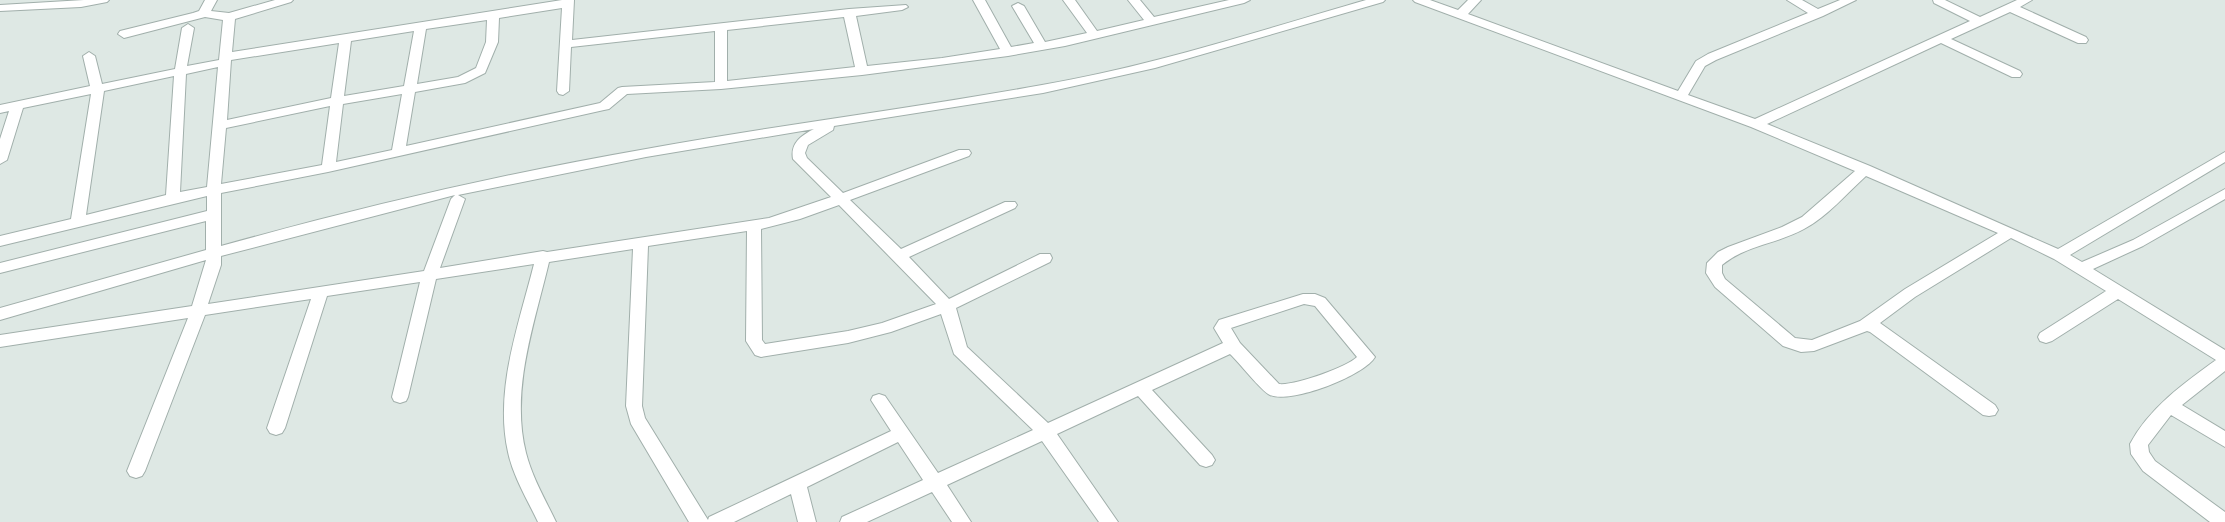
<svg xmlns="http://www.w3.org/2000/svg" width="2225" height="522" viewBox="0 0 2225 522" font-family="'DejaVu Sans',sans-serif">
	<rect width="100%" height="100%" fill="#dee8e4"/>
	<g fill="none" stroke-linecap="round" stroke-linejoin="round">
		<defs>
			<g id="street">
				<polygon points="84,0 109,0 107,2 81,7 0,11 0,5"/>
				<path d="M 205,0 L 217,0 L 211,11 L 229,13 L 275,0 L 293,0 L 291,2 L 235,19 L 232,52 L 562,0 L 574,0 L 572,40 L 849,9 L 906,5 L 908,7 L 902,10 L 856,16 L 867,66 L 942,58 L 1000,49 L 973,0 L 985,0 L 1011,47 L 1034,43 L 1012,6 L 1018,3 L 1024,6 L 1045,42 L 1087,33 L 1063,0 L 1075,0 L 1097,31 L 1144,20 L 1128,0 L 1140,0 L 1154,17 L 1229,0 L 1250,0 L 1244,3 L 1065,46 L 1008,56 L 862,75 L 721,89 L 627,94 L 609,109 L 604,110 L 328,172 L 221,193 L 221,246 C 361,207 502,174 646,149 C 777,125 910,109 1042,85 C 1152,66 1259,31 1366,0 L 1385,0 L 1383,2 L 1155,68 L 1043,93 L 834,126 L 833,130 L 808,145 L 805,153 L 807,158 L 843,193 L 959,150 L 969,150 L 971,153 L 969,156 L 850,200 L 901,249 L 1005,202 L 1015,202 L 1017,205 L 1015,208 L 909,257 L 949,299 L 1040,254 L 1050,254 L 1052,258 L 1050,262 L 956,308 L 967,347 L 1048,423 L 1223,343 L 1214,328 L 1219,320 L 1303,294 L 1315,294 L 1325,298 L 1375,357 C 1364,376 1291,404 1270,395 C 1261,391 1239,362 1230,354 L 1152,390 L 1212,455 L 1215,460 L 1212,465 L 1206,467 L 1200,465 L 1138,396 L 1057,434 L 1118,522 L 1099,522 L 1042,441 L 947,485 L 971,522 L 952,522 L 932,492 L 867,522 L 840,522 L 842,517 L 923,480 L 898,442 L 807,487 L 816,522 L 798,522 L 791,494 L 734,522 L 689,522 L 631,424 L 626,406 L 633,249 L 549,262 C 535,322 510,390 526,453 C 532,477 545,499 556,522 L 538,522 C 527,499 513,476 508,452 C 494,390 519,324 534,264 L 436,279 L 408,397 L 406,401 L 400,403 L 394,401 L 392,397 L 420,282 L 327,296 L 285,428 L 282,433 L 276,435 L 270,433 L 267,428 L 311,299 L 205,315 L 145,471 L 142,476 L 136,478 L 130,476 L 127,471 L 188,318 L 0,347 L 0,335 L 192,306 L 206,260 L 0,320 L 0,308 L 206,250 L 206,221 L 0,273 L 0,263 L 207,211 L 207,196 L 0,246 L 0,236 L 71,219 L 91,94 L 23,108 L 7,160 L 0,164 L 0,139 L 9,111 L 0,113 L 0,105 L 90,86 L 83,56 L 89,52 L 95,56 L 102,84 L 175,69 L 182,28 L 188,24 L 194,28 L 187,66 L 219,60 L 223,20 L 205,17 L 124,38 L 118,34 L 120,31 L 193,13 L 199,11 ZM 562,8 L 557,91 L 559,94 L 563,95 L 569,91 L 571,47 L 715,31 L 715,82 L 622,87 L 618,88 L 600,103 L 406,146 L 415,92 L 465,83 L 485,73 L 498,42 L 499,18 ZM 844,17 L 855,67 L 727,81 L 727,30 ZM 487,20 L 486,42 L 476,68 L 458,77 L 417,84 L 426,29 ZM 414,31 L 404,86 L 344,96 L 351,41 ZM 339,43 L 331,98 L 227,120 L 231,60 ZM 218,67 L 207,187 L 180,192 L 186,74 ZM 174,76 L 166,195 L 86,215 L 104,91 ZM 402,94 L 392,150 L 336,162 L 343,104 ZM 330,106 L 322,165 L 221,184 L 226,128 ZM 814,129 C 802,135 790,143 793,159 L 831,197 L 769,218 L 547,252 L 543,251 L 440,268 L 465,199 L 458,195 L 646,157 ZM 455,195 L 451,199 L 424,271 L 208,304 L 221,265 L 221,256 ZM 839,205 L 936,304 L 882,323 L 848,331 L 765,344 L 762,340 L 761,229 L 800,219 ZM 747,231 L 746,341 L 755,355 L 761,357 L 848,343 L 891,332 L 941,314 L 954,354 L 1033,430 L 938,473 L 885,396 L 879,394 L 873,396 L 871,400 L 891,431 L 709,517 L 708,520 L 645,418 L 642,406 L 648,246 ZM 1304,304 L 1315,306 L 1357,357 C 1347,367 1294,386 1279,384 L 1240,343 L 1231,328 Z"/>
				<path d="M 1413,0 L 1430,0 L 1458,10 L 1468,0 L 1481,0 L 1468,14 L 1678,91 L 1696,61 L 1708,54 L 1808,13 L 1787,0 L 1802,0 L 1818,9 L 1840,0 L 1856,0 L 1823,16 L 1716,60 L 1705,66 L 1688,95 L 1755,119 L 1970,21 L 1934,3 L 1933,0 L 1945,0 L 1980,17 L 2017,0 L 2032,0 L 2020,7 L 2086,37 L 2088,40 L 2086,43 L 2078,43 L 2010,12 L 1951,39 L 2020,71 L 2022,74 L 2020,77 L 2012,77 L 1941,43 L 1767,124 L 1870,166 L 2058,249 L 2225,152 L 2225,162 L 2070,255 L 2082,262 L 2133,240 L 2225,189 L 2225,199 L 2143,246 L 2093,269 L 2225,350 L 2225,371 L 2182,405 L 2225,431 L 2225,447 L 2171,415 L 2148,445 L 2149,452 L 2155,461 L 2225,512 L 2225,522 L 2210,522 L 2143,471 L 2131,454 L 2130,444 C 2149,408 2184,383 2216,360 L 2118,299 L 2052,341 L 2046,343 L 2040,341 L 2038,337 L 2040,333 L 2106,291 L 2054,259 L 2011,238 L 1915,297 L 1880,323 L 1995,405 L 1998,410 L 1995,415 L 1989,416 L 1983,415 L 1870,332 L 1867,331 L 1814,351 L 1801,352 L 1783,346 L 1715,287 L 1706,273 L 1707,263 L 1718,252 L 1728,247 L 1782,227 L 1802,217 L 1855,171 L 1751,127 L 1415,2 ZM 1866,176 L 1998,233 L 1905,289 L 1860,321 L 1812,340 L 1795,338 L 1725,279 L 1722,273 L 1722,265 C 1746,245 1777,244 1804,229 C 1828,216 1846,194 1866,176 Z"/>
			</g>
		</defs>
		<!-- street casing -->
		<use href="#street" stroke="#a1afab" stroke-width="2"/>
		<!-- street -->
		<use href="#street" fill="#fff" fill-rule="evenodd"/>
	</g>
</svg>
